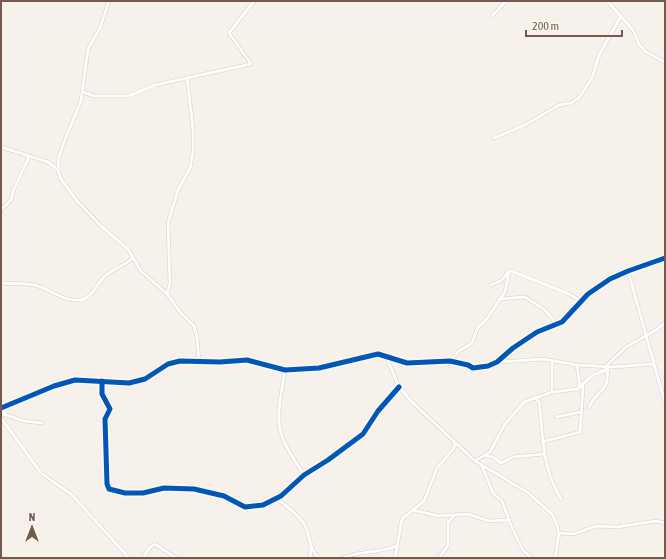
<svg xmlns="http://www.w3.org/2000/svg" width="666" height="559" viewBox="0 0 666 559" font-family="'Asap Condensed',sans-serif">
	<rect width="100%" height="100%" fill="#f6f2eb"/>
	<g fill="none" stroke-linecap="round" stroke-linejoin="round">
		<defs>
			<g id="street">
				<polyline points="109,1 100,28 88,49 81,101 64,142 59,157 58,171 61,179 77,201 102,227 128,249 141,271 167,294 180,312 194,326 197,337 199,361"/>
				<polyline points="607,1 633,30 639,44 646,52 665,62"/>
				<polyline points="492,16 506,1"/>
				<polyline points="83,92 94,96 129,96 155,85 251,64 229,33 254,1"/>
				<polyline points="494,138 525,125 559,105 571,103 579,98 592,78 599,55 621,16"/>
				<polyline points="1,147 48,162 58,170"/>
				<polyline points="1,210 11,200 13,191 29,157"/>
				<polyline points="628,271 665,403"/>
				<path d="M 1,283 C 12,284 23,283 35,285 C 50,289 68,305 84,299 C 94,295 97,283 105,276 C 113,269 124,266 133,258"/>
				<polyline points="491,285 502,280 507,273 511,271 567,293 581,301"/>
				<polyline points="167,294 170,284 168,223 178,190 190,168 193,152 193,129 187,78"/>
				<polyline points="499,299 525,297 545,310 557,325"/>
				<polyline points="386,356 399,387 412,402 475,461 527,492 552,514 557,525 559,533 555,558"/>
				<polyline points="552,360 552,392"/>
				<polyline points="450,361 459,351 472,343 478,327 486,320 505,292 509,271"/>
				<polyline points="499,362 543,359 577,365 613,367 653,364"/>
				<polyline points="577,365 580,387"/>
				<polyline points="605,367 626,347 656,330 665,323"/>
				<path d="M 285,370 C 282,392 274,418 283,439 C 288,452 297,463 304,475"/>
				<polyline points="102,381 102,394 110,409 105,419 107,484 109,489 125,493 143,493 164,488 194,489 224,496 245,507 263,505 281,496 304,475 328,460 363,434 378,411 399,387"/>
				<path d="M 535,398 L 539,402 C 544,439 541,466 561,499"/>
				<path d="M 589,407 C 598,388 610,393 607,367"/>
				<polyline points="3,414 24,421 42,423"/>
				<polyline points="1,416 12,404"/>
				<polyline points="556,417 581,412"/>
				<polyline points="1,418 41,473 72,495 129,558"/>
				<polyline points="542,442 580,432 583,386"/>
				<polyline points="486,456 493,457 501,463 513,457 544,454"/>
				<polyline points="475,461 490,452 505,424 524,402 552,392 577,389 593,375 608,369"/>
				<polyline points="482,466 493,493 502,501 512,528 523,550 531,558"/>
				<path d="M 276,498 C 286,506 298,514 304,524 C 311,535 308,549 319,558"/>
				<polyline points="413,510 439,516 468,514 489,521 509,520"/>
				<polyline points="559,533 574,534 596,526 617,527 656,521 665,523"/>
				<polyline points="143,558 149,548 155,544 176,558"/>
				<polyline points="310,558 311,548"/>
				<path d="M 343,558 C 360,550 378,554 396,546"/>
				<polyline points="395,558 402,519 424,501 437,468 454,448 455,443"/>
				<polyline points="439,558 448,545 448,522 454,516"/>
			</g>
			<polyline id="secondary" points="1,408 54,386 75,380 129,383 145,379 168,364 180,361 220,362 247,360 285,370 319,368 378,354 407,363 450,361 468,365 473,368 488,366 497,362 513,348 537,332 562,322 588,294 610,279 628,271 665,258"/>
		</defs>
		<!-- street casing -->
		<use href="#street" stroke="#d4cec7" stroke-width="4"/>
		<!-- secondary casing -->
		<use href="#secondary" stroke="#d6cfc8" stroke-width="5.5"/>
		<!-- street -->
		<use href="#street" stroke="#fefdfc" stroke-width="3"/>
		<!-- secondary -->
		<use href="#secondary" stroke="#fefdfc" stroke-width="4.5"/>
		<defs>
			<g id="cycleway">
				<polyline points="102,381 102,394 110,409 105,419 107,484 109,489 125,493 143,493 164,488 194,489 224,496 245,507 263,505 281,496 304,475 328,460 363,434 378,411 399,387"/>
				<polyline points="1,408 54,386 75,380 129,383 145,379 168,364 180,361 220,362 247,360 285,370 319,368 378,354 407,363 450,361 468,365 473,368 488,366 497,362 513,348 537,332 562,322 588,294 610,279 628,271 665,258"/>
			</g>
		</defs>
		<!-- cycleway casing -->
		<use href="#cycleway" stroke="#fef7ee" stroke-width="8"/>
		<!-- cycleway -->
		<use href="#cycleway" stroke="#0057b8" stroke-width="5"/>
	</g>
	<!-- border -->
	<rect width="666" height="559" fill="none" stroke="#745a4d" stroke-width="4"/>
	<!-- north arrow -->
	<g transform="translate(32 527)" stroke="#fef7ee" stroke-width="3" paint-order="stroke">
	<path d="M0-3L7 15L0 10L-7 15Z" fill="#745a4d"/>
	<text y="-6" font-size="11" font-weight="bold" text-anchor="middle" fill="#745a4d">N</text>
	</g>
	<!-- scale -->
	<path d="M526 30v6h96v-6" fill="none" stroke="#745a4d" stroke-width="2"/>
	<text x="532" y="30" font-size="12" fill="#745a4d" stroke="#fef7ee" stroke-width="3" paint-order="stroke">200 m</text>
</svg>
